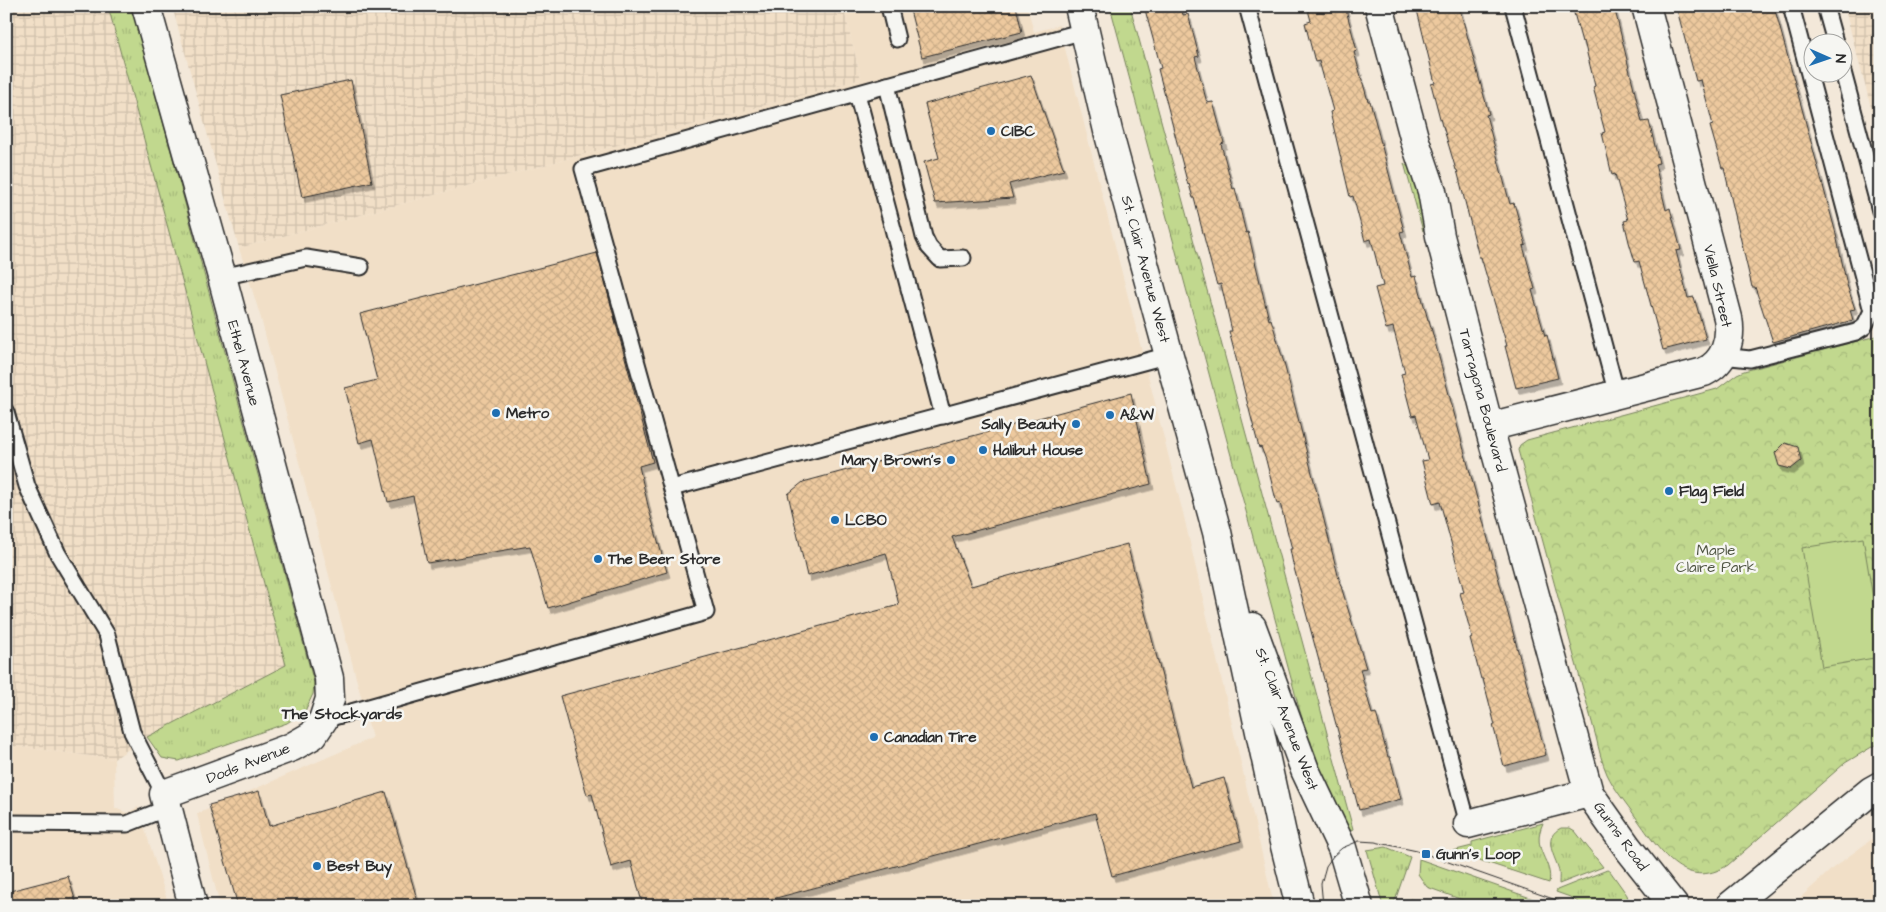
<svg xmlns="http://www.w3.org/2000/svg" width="1886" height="912" viewBox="0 0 1886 912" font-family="'Architects Daughter',sans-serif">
	<defs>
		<pattern id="industrial-grid" width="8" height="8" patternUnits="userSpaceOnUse" patternTransform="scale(1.25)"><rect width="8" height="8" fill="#f1dfc7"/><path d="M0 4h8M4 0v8" fill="none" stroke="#cfc0ab"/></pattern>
		<pattern id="grass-tufts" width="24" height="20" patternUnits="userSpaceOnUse" patternTransform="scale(1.25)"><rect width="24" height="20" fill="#c1d88e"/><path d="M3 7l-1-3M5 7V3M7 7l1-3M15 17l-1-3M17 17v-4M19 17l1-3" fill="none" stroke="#a6ba7b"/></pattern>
		<pattern id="forest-crowns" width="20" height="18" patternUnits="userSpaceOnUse" patternTransform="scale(1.25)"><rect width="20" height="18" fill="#c1d88e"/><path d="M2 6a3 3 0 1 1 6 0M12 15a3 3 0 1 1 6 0" fill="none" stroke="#a6ba7b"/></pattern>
		<pattern id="building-cross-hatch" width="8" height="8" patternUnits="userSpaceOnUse" patternTransform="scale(1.25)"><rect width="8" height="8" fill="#edc99e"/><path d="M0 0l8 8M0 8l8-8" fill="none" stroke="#cbad88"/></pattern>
		<filter id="shadow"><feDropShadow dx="3" dy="5.5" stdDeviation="0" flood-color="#0004"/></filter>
	</defs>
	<rect width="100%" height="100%" fill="#f3e8d9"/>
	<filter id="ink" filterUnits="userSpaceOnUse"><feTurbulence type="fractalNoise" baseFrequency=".02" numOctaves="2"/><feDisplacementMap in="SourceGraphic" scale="10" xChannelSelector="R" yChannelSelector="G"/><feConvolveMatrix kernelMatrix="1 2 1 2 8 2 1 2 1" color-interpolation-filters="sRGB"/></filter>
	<g filter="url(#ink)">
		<!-- built -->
		<g fill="#f1dfc7">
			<polygon points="843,6 1027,6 1034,32 1059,25 1184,517 1274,906 220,906 197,814 372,738 260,315 239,248 861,79"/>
			<polygon points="6,745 114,759 115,808 127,813 138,807 169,906 6,906"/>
			<polygon points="1880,833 1880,906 1791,906 1833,868"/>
		</g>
		<!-- industrial -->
		<g fill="url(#industrial-grid)">
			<polygon points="6,6 108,6 286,665 147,737 114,759 6,745"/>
			<polygon points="172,6 843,6 861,79 239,248"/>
			<polygon points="1844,6 1880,6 1880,141"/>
		</g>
		<!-- grass -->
		<g fill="url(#grass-tufts)" stroke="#76825c">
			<polygon points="108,6 132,6 314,683 313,694 305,711 287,723 179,761 162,758 147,737 286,665"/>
			<polygon points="1110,6 1130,6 1353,829 1349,831 1312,750 1299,708"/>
			<polygon points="1404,163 1415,173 1429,213 1423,231"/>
			<path d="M 1543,823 C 1530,851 1554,861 1549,883 L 1452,851 L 1472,846 L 1472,842 Z"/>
			<path d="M 1561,828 L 1570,828 L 1575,831 L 1603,867 L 1559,884 C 1559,878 1560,873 1558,867 C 1553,853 1543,837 1561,828 Z"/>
			<polygon points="1386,847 1410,857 1396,898 1392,906 1383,906 1367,850"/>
			<polygon points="1419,859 1542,902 1539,906 1479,906 1427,887 1418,874"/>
			<polygon points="1607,870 1610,871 1627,895 1630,906 1584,906 1570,897 1556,892 1557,890"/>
			<polygon points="1410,899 1434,906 1405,906"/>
		</g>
		<!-- forest -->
		<path fill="url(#forest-crowns)" stroke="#76825c" d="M 1880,335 L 1880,742 L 1845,763 L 1728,865 C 1684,893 1658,848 1635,816 C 1626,803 1614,789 1607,774 C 1602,763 1599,750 1596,737 L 1518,450 L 1520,445 L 1527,440 L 1717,389 L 1737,374 L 1744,371 Z"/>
		<!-- pitch -->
		<polygon fill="#c1d88e" stroke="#76825c" points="1863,538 1880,640 1880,657 1822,667 1802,548"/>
		<!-- building -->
		<g fill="url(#building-cross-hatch)" stroke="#2b2b2b" filter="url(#shadow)">
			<polygon points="909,6 1016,6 1022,32 922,57"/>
			<polygon points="1144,6 1181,6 1183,15 1188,14 1199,56 1195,57 1207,103 1213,102 1224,143 1221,144 1233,189 1235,188 1246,233 1248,232 1269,320 1271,319 1284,363 1340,583 1366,668 1360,669 1372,714 1376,713 1388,757 1390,757 1401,799 1359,810 1293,564 1290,549 1292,549 1280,503 1277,504 1266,460 1261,447 1259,448 1229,331 1232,331 1221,284 1217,285 1213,272 1194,198 1193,198 1189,184 1188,185 1158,69 1161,68"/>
			<polygon points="1307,6 1345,6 1357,51 1354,52 1368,101 1370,101 1404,231 1400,232 1412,277 1416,276 1428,320 1429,320 1546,755 1504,766 1493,725 1495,725 1483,679 1481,679 1470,638 1472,637 1460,593 1464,592 1452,546 1440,502 1433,504 1422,461 1428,460 1416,415 1412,416 1401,374 1405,373 1393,327 1386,329 1375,288 1383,286 1371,239 1365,241 1353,196 1350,197 1330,112 1333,111 1319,61 1315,62 1305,23 1311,21"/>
			<polygon points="1416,6 1459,6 1489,114 1486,115 1510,204 1514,203 1526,245 1523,246 1535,289 1532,290 1545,336 1547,335 1558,378 1516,388 1505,346 1507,346 1481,257 1479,257 1457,170 1456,170 1443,126 1442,126 1431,84 1435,83"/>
			<polygon points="1572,6 1614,6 1642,122 1649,121 1659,163 1655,164 1666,210 1670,208 1681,250 1676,251 1688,298 1694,297 1706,339 1663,350 1639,261 1635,262 1629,242 1624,221 1628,220 1615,174 1612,175 1602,133 1605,132 1593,87 1595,86 1584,41 1582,42"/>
			<polygon points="1676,6 1774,6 1835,230 1847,285 1855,309 1850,310 1853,320 1773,342 1755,287 1752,287 1724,168 1722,168 1710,126 1713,125 1707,102 1701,80 1696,81"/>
			<polygon points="1031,75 1064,170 1009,184 1013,198 935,203 924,162 939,158 925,104"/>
			<polygon points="351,80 372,182 302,197 280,95"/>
			<polygon points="597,253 653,462 639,466 649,510 667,572 548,608 530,546 427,563 413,496 388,502 373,439 359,443 345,388 377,380 360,314"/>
			<polygon points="1131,393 1151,484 952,537 971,586 1127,544 1191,787 1224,778 1241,841 1112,876 1095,813 746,906 643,906 631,861 611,867 592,794 587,795 560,696 899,605 886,553 807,576 788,494 803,482"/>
			<polygon points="1785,443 1798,447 1801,461 1791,469 1779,466 1775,453"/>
			<polygon points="259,791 269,826 386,792 419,906 238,906 209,805"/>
			<polygon points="68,876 77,906 6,906 6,892"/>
		</g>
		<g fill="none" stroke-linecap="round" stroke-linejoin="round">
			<defs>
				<g id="service">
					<polyline points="889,6 897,39"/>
					<polyline points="1247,6 1468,824"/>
					<polyline points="1513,6 1617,395"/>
					<polyline points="1825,6 1835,42"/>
					<polyline points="1843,72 1880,211"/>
					<polyline points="887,85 924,237 929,247 940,259 963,258"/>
					<polyline points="857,94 943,416"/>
					<polyline points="222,277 306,258 361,267"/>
					<polyline points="1722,356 1750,359 1856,332 1864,327 1872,311 1791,6"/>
					<polyline points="6,412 27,486 58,554 107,635 132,732 164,794"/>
					<polyline points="672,488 1169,355"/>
					<polyline points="323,720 706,612 583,169 1084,31"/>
					<polyline points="6,823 127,824 167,808"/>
				</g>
				<g id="minor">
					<polyline points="146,6 222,277 329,678 330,699 323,720 313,735 292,747 164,794 193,906"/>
					<polyline points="1379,6 1415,141 1432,191 1440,236 1489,427 1589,793 1628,848 1674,906"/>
					<path d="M 1489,427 L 1704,372 C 1725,362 1732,340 1728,318 L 1646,6"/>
					<polyline points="1468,824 1589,793"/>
				</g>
				<polyline id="tertiary" points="1730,906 1871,791 1880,786"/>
				<g id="secondary">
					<polyline points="1079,6 1108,131 1217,532 1282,834 1300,906"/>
					<polyline points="1252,627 1305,770 1342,848 1359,906"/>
				</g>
			</defs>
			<!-- service casing -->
			<use href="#service" stroke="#2b2b2b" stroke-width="19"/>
			<!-- minor casing -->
			<use href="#minor" stroke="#2b2b2b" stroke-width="31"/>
			<!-- tertiary casing -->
			<use href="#tertiary" stroke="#2b2b2b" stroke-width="31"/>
			<!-- secondary casing -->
			<use href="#secondary" stroke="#2b2b2b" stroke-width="31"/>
			<!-- service -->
			<use href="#service" stroke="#f6f6f2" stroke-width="15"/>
			<!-- minor -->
			<use href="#minor" stroke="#f6f6f2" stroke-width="28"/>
			<!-- tertiary -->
			<use href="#tertiary" stroke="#f6f6f2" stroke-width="28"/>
			<!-- secondary -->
			<use href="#secondary" stroke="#f6f6f2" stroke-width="28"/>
			<!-- tram -->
			<polyline stroke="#2b2b2b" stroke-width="1" points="1323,906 1321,884 1326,866 1333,856 1342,848 1359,841 1375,842 1417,851 1573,906"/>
		</g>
	</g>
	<!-- markers -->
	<g fill="#1f6fb2" stroke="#f6f6f2" stroke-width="2">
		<circle cx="991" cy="131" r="5"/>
		<circle cx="496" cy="413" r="5"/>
		<circle cx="1110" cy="415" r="5"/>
		<circle cx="1076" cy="424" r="5"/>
		<circle cx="983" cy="450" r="5"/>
		<circle cx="951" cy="460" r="5"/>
		<circle cx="1669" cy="491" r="5"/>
		<circle cx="835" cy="520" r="5"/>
		<circle cx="598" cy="559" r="5"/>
		<circle cx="874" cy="737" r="5"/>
		<rect x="1421" y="849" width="10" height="10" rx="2.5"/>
		<circle cx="317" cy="866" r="5"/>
	</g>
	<g text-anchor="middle" stroke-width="5" stroke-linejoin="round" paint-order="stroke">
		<!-- poi labels -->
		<g font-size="15" font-weight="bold" fill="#2b2b2b" stroke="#f6f6f2" text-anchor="start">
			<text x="1001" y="136">CIBC</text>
			<text x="506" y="418">Metro</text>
			<text x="1120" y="420">A&amp;W</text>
			<text x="1066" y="429" text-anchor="end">Sally Beauty</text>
			<text x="993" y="455">Halibut House</text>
			<text x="941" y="465" text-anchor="end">Mary Brown's</text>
			<text x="1679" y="496">Flag Field</text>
			<text x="845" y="525">LCBO</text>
			<text x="608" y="564">The Beer Store</text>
			<text x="884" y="742">Canadian Tire</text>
			<text x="1436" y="859">Gunn's Loop</text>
			<text x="327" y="871">Best Buy</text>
		</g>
		<!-- street labels -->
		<g font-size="15" fill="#2b2b2b" stroke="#f6f6f2">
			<text transform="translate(1146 269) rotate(75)" y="5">St. Clair Avenue West</text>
			<text transform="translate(1718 286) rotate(77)" y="5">Viella Street</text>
			<text transform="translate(244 363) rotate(75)" y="5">Ethel Avenue</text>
			<text transform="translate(1483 400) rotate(75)" y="5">Tarragona Boulevard</text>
			<text transform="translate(1287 719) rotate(69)" y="5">St. Clair Avenue West</text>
			<text transform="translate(248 763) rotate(-21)" y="5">Dods Avenue</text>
			<text transform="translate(1621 836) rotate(54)" y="5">Gunns Road</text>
		</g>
		<!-- park labels -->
		<g font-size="15" fill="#505644" stroke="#f6f6f2">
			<text x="1716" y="555">Maple<tspan x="1716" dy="17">Claire Park</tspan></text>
		</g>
		<!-- neighbourhood labels -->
		<g font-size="16" font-weight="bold" fill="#2b2b2b" stroke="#f6f6f2">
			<text x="342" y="719">The Stockyards</text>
		</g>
	</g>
	<!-- margin -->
	<rect width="1886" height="912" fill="none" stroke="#f6f6f2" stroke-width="25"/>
	<rect x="12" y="12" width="1861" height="887" fill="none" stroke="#2b2b2b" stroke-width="2" filter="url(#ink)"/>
	<!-- north arrow -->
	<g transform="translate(1828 58) rotate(92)"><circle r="24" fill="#f6f6f2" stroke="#a5a5a2"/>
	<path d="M0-4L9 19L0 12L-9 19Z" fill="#1f6fb2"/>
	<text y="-8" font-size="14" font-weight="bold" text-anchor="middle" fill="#2b2b2b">N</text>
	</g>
</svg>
